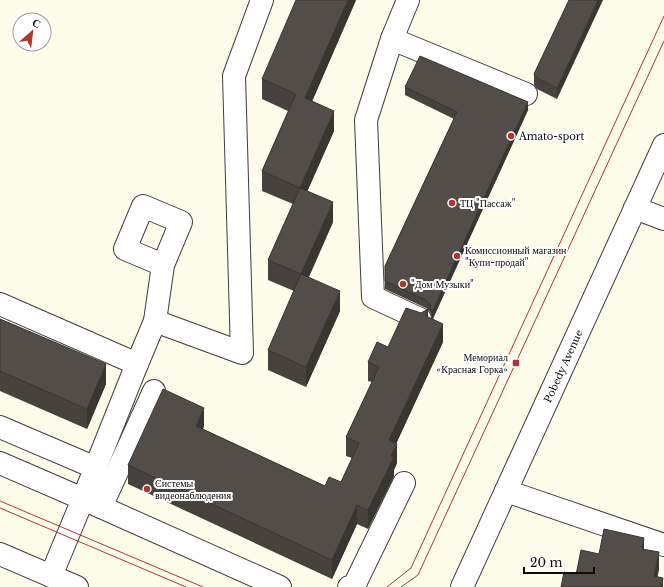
<svg xmlns="http://www.w3.org/2000/svg" width="664" height="587" viewBox="0 0 664 587" font-family="'Libre Baskerville',serif">
	<rect width="100%" height="100%" fill="#fdfbea"/>
	<g fill="none" stroke-linecap="round" stroke-linejoin="round">
		<defs>
			<g id="minor">
				<polyline points="408,0 392,39 526,94"/>
				<polyline points="392,39 366,120 373,297 420,319"/>
				<polyline points="635,208 664,219"/>
				<polyline points="0,304 137,364 155,321 242,353 234,76 262,0"/>
				<polyline points="155,321 163,265 181,222 143,206 125,249 163,265"/>
				<polyline points="0,427 96,468"/>
				<polyline points="0,463 83,499 137,364"/>
				<polyline points="506,491 664,545"/>
				<polyline points="101,507 280,587"/>
				<polyline points="0,554 77,587"/>
				<polyline points="51,576 83,499 101,507 154,391"/>
				<polyline points="349,587 354,586 404,483"/>
				<path id="s1" d="M 462,587 L 664,145"/>
			</g>
		</defs>
		<!-- minor casing -->
		<use href="#minor" stroke="#3e3e3e" stroke-width="24"/>
		<!-- minor -->
		<use href="#minor" stroke="#fff" stroke-width="22"/>
		<!-- tram -->
		<g stroke="#ad3830" stroke-width="1">
			<polyline points="0,501 203,587"/>
			<polyline points="0,508 186,587"/>
			<polyline points="387,587 411,568 664,16"/>
			<polyline points="401,587 418,575 664,41"/>
		</g>
	</g>
	<!-- wall -->
	<g fill="#47423e" fill-rule="evenodd">
		<polygon points="356,0 312,101 334,131 307,191 333,222 309,277 340,311 306,387 268,370 268,350 294,291 268,280 268,260 293,204 262,191 262,171 288,111 262,99 262,79"/>
		<polygon points="569,0 557,99 537,89 534,85 534,74"/>
		<path d="M 405,87 L 528,110 L 433,319 L 443,342 L 396,444 L 397,463 L 394,470 L 394,476 L 368,529 L 357,524 L 332,579 L 128,484 L 128,465 L 204,426 L 203,429 L 325,486 L 341,482 L 352,458 L 346,456 L 346,437 L 372,382 L 368,381 L 368,362 L 388,347 L 421,313 L 428,310 L 426,308 L 385,289 L 385,266 L 454,119 L 405,95 ZM 428,310 L 430,312 L 432,319 L 428,317 Z"/>
		<polygon points="0,319 106,384 87,429 0,391"/>
	</g>
	<!-- shaded-wall -->
	<g fill="#393632">
		<polygon points="348,0 356,0 305,118 305,98"/>
		<polygon points="598,0 603,0 557,99 557,88"/>
		<polygon points="528,102 528,110 432,320 432,312"/>
		<polygon points="334,111 334,131 300,208 300,188"/>
		<polygon points="333,202 333,222 301,294 301,274"/>
		<polygon points="340,291 340,311 306,387 306,367"/>
		<polygon points="428,309 428,328 426,316"/>
		<polygon points="443,324 443,342 389,459 389,440"/>
		<polygon points="106,364 106,384 87,429 87,409"/>
		<polygon points="204,408 204,426 196,444 196,426"/>
		<polygon points="397,444 397,463 394,470 394,476 368,529 368,510"/>
		<polygon points="357,505 357,524 332,579 332,560"/>
		<polygon points="644,538 644,555 642,549"/>
		<polygon points="659,552 659,570 655,587 654,576"/>
		<polygon points="663,578 663,587 661,587"/>
	</g>
	<!-- building -->
	<g fill="#524d48" stroke="#393632">
		<polygon points="296,0 348,0 305,98 334,111 300,188 262,171 296,94 262,79"/>
		<polygon points="569,0 598,0 557,88 537,78 534,74"/>
		<polygon points="420,56 528,102 432,312 430,304 426,300 385,281 385,266 457,112 405,87"/>
		<polygon points="300,188 333,202 301,274 268,260"/>
		<polygon points="301,274 340,291 306,367 268,350"/>
		<polygon points="406,308 421,313 428,309 426,316 443,324 389,440 397,444 391,456 394,457 368,510 357,505 332,560 128,465 163,389 204,408 196,426 325,486 329,477 341,482 359,443 346,437 379,367 368,362 377,342 388,347"/>
		<polygon points="0,319 106,364 87,409 0,371"/>
		<polygon points="604,529 644,538 642,549 659,552 654,576 663,578 661,587 561,587 564,572 576,575 581,550 599,554"/>
	</g>
	<!-- markers -->
	<g fill="#ad3830" stroke="#fff" stroke-width="1.5">
		<circle cx="511" cy="136" r="4"/>
		<circle cx="452" cy="203" r="4"/>
		<circle cx="457" cy="256" r="4"/>
		<circle cx="403" cy="284" r="4"/>
		<rect x="512" y="359" width="8" height="8" rx="2"/>
		<circle cx="147" cy="489" r="4"/>
	</g>
	<g text-anchor="middle" stroke-width="4" stroke-linejoin="round" paint-order="stroke">
		<!-- poi labels -->
		<g font-size="10" fill="#0b0b0b" stroke="#fff" text-anchor="start">
			<text x="519" y="140">Amato-sport</text>
			<text x="460" y="207">ТЦ "Пассаж"</text>
			<text x="465" y="254">Комиссионный магазин<tspan x="465" dy="12">"Купи-продай"</tspan></text>
			<text x="411" y="288">"Дом Музыки"</text>
			<text x="508" y="361" text-anchor="end">Мемориал<tspan x="508" dy="12">«Красная Горка»</tspan></text>
			<text x="155" y="487">Системы<tspan x="155" dy="12">видеонаблюдения</tspan></text>
		</g>
		<!-- street labels -->
		<g font-size="10" fill="#0b0b0b" stroke="#fff">
			<text dy="4" stroke="none"><textPath href="#s1" startOffset="243">Pobedy Avenue</textPath></text>
		</g>
	</g>
	<!-- north arrow -->
	<g transform="translate(32 32) rotate(28)"><circle r="19" fill="#ffffff" stroke="#9d9d9d"/>
	<path d="M0-3L7 15L0 10L-7 15Z" fill="#ad3830"/>
	<text y="-6" font-size="11" font-weight="bold" text-anchor="middle" fill="#0b0b0b">С</text>
	</g>
	<!-- scale -->
	<path d="M524 567v6h70v-6" fill="none" stroke="#0b0b0b" stroke-width="2"/>
	<text x="530" y="567" font-size="12" fill="#0b0b0b" stroke="#ffffff" stroke-width="3" paint-order="stroke">20 m</text>
</svg>
